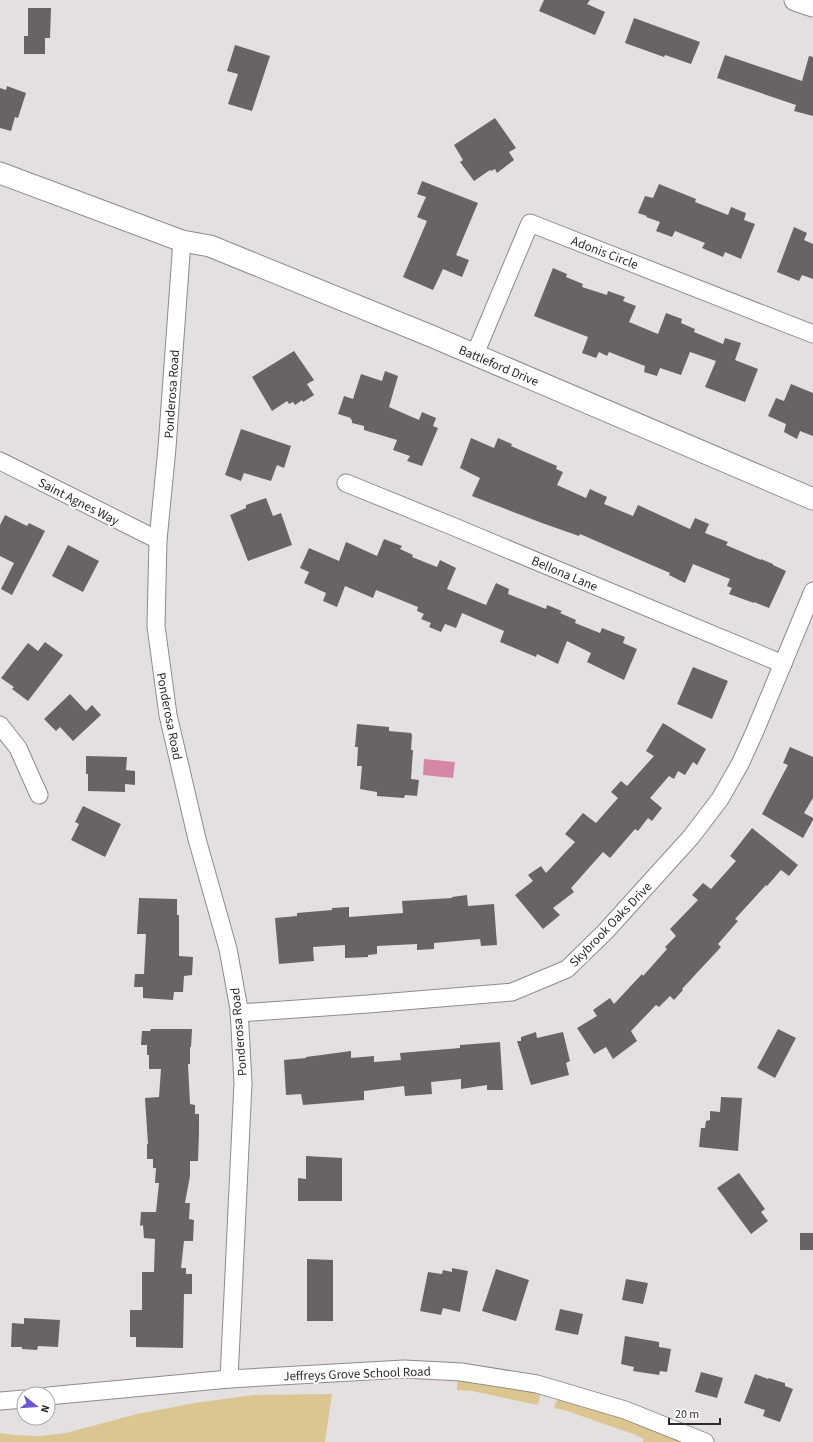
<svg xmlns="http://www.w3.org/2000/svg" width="813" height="1442" viewBox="0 0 813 1442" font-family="'Source Sans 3',sans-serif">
	<rect width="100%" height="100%" fill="#e4e0df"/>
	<!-- green -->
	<g fill="#dbc591">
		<polygon points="457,1379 532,1390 540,1395 538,1405 472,1391 457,1390"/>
		<polygon points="332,1394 325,1442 0,1442 0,1433 13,1435 39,1436 66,1433 137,1414 195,1403 253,1395"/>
		<polygon points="564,1398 601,1410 686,1442 643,1442 644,1439 636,1435 567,1411 554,1408 556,1401"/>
	</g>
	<!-- water -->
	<polygon fill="#d686a7" points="424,759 455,762 453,778 423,775"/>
	<!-- building -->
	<g fill="#686464">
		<polygon points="544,0 590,0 587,4 605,12 595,35 539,11"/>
		<polygon points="28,8 51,8 50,38 45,38 45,54 24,54 24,36 28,36"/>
		<polygon points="634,18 700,42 691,64 665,55 664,57 625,43"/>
		<polygon points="235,45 270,56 252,111 228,104 238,74 227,71"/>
		<polygon points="725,55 802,81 809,56 813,57 813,116 794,111 796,105 717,78"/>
		<polygon points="7,86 26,93 18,118 15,117 11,131 0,128 0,88 6,90"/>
		<polygon points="495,118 516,148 509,152 514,160 497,173 495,169 491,171 490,170 474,181 460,162 463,160 454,145"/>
		<polygon points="422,181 478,203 456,255 469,260 462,277 443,269 433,290 403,277 427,221 417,217 426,197 417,194"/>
		<polygon points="659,184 696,199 695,202 728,215 731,207 746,213 744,220 755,224 741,259 725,252 723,257 702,248 705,243 675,231 672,237 656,231 660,222 646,217 647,216 638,213 645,196 653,198"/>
		<polygon points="794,227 807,233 804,240 813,244 813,279 802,275 799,281 777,272"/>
		<polygon points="553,268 567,274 566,277 583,284 582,287 607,295 608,291 625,297 623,301 636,306 629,322 658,334 666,313 682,319 681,323 695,329 694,332 723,344 725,338 741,343 735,360 758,369 745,402 705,387 716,361 690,352 681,375 660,368 657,376 644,372 645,366 609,352 607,356 599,352 596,358 582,353 588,337 534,316"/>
		<polygon points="294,351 314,380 307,384 314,395 303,402 302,400 295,405 293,402 289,404 287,401 272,411 252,377"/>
		<polygon points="385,371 398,376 389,407 419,420 422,412 436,418 433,426 438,428 422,466 407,461 410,456 393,450 397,440 364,430 364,426 352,423 352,420 350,419 351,418 338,414 344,396 353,399 361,374 382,381"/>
		<polygon points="791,384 813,393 813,436 800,431 797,439 784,432 786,424 768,416 776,398 784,401"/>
		<polygon points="241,429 291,446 284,468 277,465 271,481 244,473 241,481 225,475"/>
		<polygon points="471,438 494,448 498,438 512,444 511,446 557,466 556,469 563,472 557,485 586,498 590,489 607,497 604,504 633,516 638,505 690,529 695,518 709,524 705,533 728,542 726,545 761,560 761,559 773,564 773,565 786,571 769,608 754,602 754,603 729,594 732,588 727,586 730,579 693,564 685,583 669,575 670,573 580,534 579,536 542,523 472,496 480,478 460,468"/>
		<polygon points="266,498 273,516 281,513 292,545 248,561 230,515 246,508 246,505"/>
		<polygon points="5,515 27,526 29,523 45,531 12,595 1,589 14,563 0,556 0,525"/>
		<polygon points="384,539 402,546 400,549 413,555 412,557 437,567 440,560 456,568 447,589 486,605 496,583 509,589 508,594 546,609 547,605 562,611 560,613 576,620 575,623 600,633 602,628 625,637 623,643 637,649 624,680 587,662 591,653 567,641 558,664 537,654 536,657 500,642 504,631 462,613 456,628 445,624 441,632 429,627 431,623 421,619 424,614 417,611 418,607 376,590 373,598 345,586 337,607 323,601 326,593 304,583 309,572 300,568 309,548 339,561 346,542 377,556"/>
		<polygon points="68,545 99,561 83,592 52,576"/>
		<polygon points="45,642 63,655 28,701 12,689 14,687 1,678 28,643 38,651"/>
		<polygon points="693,667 728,681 712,719 677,704"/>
		<polygon points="70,694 86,711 92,705 101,715 73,741 60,727 56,731 44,719"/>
		<polygon points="663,723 706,749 697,765 693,762 685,775 678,771 674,779 669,776 650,798 662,808 652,821 648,818 638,831 635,829 610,858 603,852 571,888 574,892 553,908 560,915 543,929 515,895 533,881 528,875 541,866 546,873 575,842 565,834 583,813 596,823 618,798 611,792 621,781 627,786 654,756 646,751"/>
		<polygon points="357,724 389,727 389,731 411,733 412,735 411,750 413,750 411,779 419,780 417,796 405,795 404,798 377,796 377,792 360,789 362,766 357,766 358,747 355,747"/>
		<polygon points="790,747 813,757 813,798 804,813 813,818 813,820 803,838 762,814 788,765 783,763"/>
		<polygon points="86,756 127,757 126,770 135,771 135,785 125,784 125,792 88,791 88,774 86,774"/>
		<polygon points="83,806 121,824 105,857 71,840 79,824 75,822"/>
		<polygon points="752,828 798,865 789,876 781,870 767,886 766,885 735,919 738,921 718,944 721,947 682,989 683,990 674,1000 670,996 659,1007 656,1005 631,1031 637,1041 613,1059 606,1047 594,1054 577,1028 597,1016 593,1010 610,998 614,1004 642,974 643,976 667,949 665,947 676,936 670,929 698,900 692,895 703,883 711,889 736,861 730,856"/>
		<polygon points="467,895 468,906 494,904 497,945 481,946 480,939 434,943 434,949 417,950 417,944 377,946 377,954 368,955 368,957 345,958 345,945 313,947 314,961 279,964 275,918 297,916 297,913 332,910 332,908 349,907 349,917 403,913 402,901 452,898 452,897"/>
		<polygon points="139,898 177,899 177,915 179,915 179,956 193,957 192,975 184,976 183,992 174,992 173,1000 143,998 143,987 134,987 135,974 144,974 146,934 137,934"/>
		<polygon points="151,1029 192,1029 191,1047 190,1047 190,1064 188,1064 190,1104 195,1105 195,1114 199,1114 199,1132 198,1161 190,1161 190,1176 185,1203 190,1203 189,1219 194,1220 193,1241 184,1241 181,1268 186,1268 186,1274 192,1274 192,1294 184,1294 183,1348 136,1347 136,1337 130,1337 130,1310 142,1310 142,1272 154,1272 155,1239 144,1238 143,1225 140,1226 141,1212 156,1212 159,1183 155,1183 156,1168 153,1168 153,1159 147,1159 147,1144 148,1144 145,1098 159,1097 161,1069 149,1069 149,1055 147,1055 147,1045 141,1045 142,1031 150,1031"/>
		<polygon points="778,1029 796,1038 775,1078 757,1068"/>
		<polygon points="536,1032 537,1038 563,1032 570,1061 566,1063 569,1075 531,1085 517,1041 521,1041 521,1037"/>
		<polygon points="500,1042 503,1090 487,1090 487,1085 461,1089 461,1079 431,1082 432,1094 405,1096 404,1086 364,1091 364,1100 303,1105 301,1094 286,1095 284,1060 306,1058 306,1057 351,1051 351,1058 374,1056 374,1062 401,1060 400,1053 460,1048 460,1045"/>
		<polygon points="721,1097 742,1098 738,1151 699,1147 701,1128 705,1128 706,1121 710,1120 710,1111 720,1112"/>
		<polygon points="306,1156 342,1158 342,1201 298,1201 298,1178 306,1179"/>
		<polygon points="739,1173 765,1209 761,1212 768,1221 751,1234 717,1188"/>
		<rect x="800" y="1233" width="13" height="17"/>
		<polygon points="307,1259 333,1260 333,1321 307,1321"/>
		<polygon points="452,1268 468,1271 460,1312 443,1308 441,1315 420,1311 428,1272 442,1274 443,1270 452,1272"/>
		<polygon points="496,1269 529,1280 516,1321 482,1311"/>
		<polygon points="626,1279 648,1283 643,1304 622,1300"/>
		<polygon points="560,1309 583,1314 578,1335 555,1330"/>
		<polygon points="24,1318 60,1320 58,1347 38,1346 37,1350 22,1349 22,1347 11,1347 12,1323 24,1324"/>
		<polygon points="625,1336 659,1342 659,1347 671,1349 667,1372 660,1371 659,1375 633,1371 634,1367 621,1364"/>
		<polygon points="701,1372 723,1378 717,1398 695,1392"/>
		<polygon points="755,1374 768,1379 769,1378 778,1381 785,1383 785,1386 793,1389 780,1422 763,1416 765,1410 744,1403"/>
	</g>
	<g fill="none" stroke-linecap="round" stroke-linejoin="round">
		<defs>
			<g id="minor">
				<polyline points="182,241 167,448 158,540 156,626 168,715 197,839 228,949 239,1009 243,1083 229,1379"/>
				<polyline points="475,354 530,223 813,334"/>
				<polyline points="0,461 158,540"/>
				<polyline points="346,483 452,526 783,664"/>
				<polyline points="0,725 18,748 39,795"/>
				<polyline points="239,1013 368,1004 512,992 567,969 605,932 691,837 720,799 740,764 755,731 813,591"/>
				<polyline points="48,1396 229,1379 404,1369 461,1372 537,1384 625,1410 705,1442"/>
				<polyline points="0,1401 24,1399"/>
			</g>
			<g id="tertiary">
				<polyline points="795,0 813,6"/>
				<polyline points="0,173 182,241 210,246 431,336 813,499"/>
			</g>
		</defs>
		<!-- minor casing -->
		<use href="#minor" stroke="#8e8b8a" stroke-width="19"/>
		<!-- tertiary casing -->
		<use href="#tertiary" stroke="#8e8b8a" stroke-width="23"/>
		<!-- minor -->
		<use href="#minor" stroke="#fff" stroke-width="17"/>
		<!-- tertiary -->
		<use href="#tertiary" stroke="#fff" stroke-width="21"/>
	</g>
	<g text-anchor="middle" stroke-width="4" stroke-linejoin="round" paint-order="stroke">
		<!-- street labels -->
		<g font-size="13" fill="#2b2a29" stroke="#fff">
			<text transform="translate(605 252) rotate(21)" y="5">Adonis Circle</text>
			<text transform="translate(499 365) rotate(23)" y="5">Battleford Drive</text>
			<text transform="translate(171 394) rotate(-86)" y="5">Ponderosa Road</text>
			<text transform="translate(79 501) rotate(27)" y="5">Saint Agnes Way</text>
			<text transform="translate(565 573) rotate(23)" y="5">Bellona Lane</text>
			<text transform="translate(170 716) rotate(79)" y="5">Ponderosa Road</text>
			<text transform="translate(610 924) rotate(-46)" y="5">Skybrook Oaks Drive</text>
			<text transform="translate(238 1032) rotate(-95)" y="5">Ponderosa Road</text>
			<text transform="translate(357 1373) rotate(-2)" y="5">Jeffreys Grove School Road</text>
		</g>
	</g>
	<!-- north arrow -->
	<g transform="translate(36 1406) rotate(107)"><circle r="19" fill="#ffffff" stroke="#aaaaa9"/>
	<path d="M0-3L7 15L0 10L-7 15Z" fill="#6958d2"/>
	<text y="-6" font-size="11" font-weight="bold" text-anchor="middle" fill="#2b2a29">N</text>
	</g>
	<!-- scale -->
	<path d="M669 1418v6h51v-6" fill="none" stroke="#2b2a29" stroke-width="2"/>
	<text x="675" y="1418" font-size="12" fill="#2b2a29" stroke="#ffffff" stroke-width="3" paint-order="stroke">20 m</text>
</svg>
